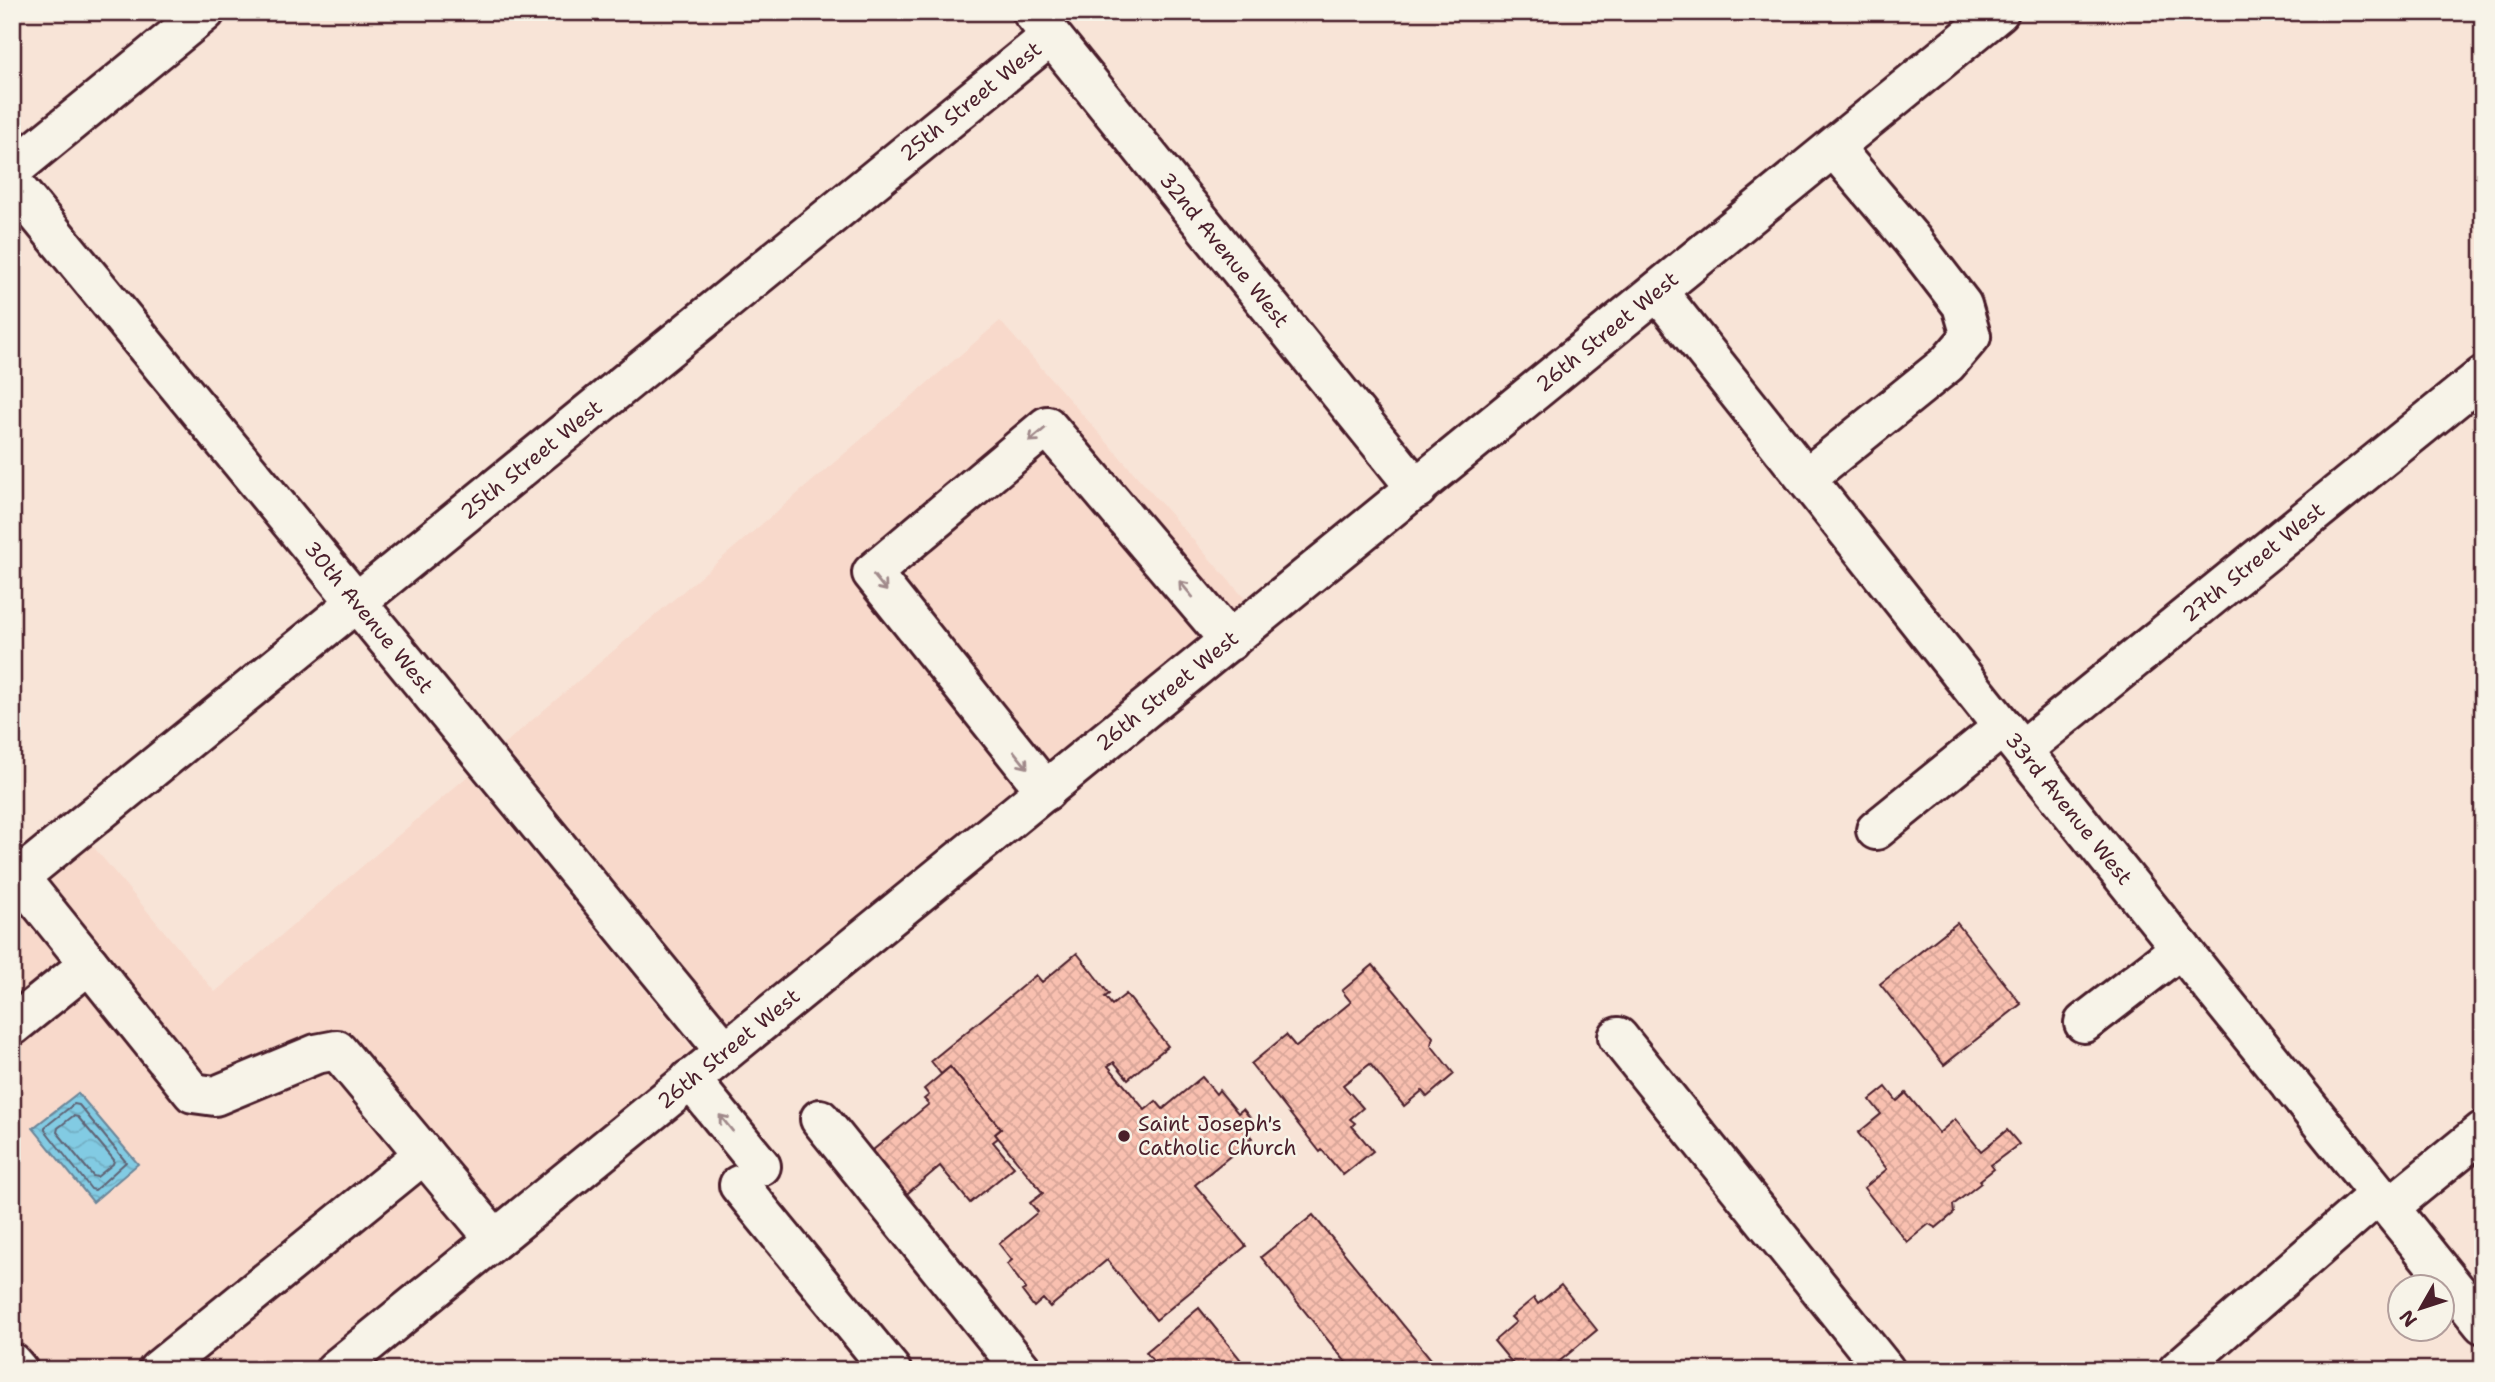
<svg xmlns="http://www.w3.org/2000/svg" width="2495" height="1382" viewBox="0 0 2495 1382" font-family="'Shantell Sans',sans-serif">
	<defs>
		<pattern id="water-waves" width="16" height="10" patternUnits="userSpaceOnUse" patternTransform="scale(1.75)"><rect width="16" height="10" fill="#82cbe3"/><path d="M0 5q4-4 8 0t8 0" fill="none" stroke="#72aec3"/></pattern>
		<pattern id="building-cross-hatch" width="8" height="8" patternUnits="userSpaceOnUse" patternTransform="scale(1.75)"><rect width="8" height="8" fill="#f9c0b0"/><path d="M0 0l8 8M0 8l8-8" fill="none" stroke="#d7a598"/></pattern>
	</defs>
	<rect width="100%" height="100%" fill="#f8e4d7"/>
	<filter id="ink" filterUnits="userSpaceOnUse"><feTurbulence type="fractalNoise" baseFrequency=".0143" numOctaves="2"/><feDisplacementMap in="SourceGraphic" scale="14" xChannelSelector="R" yChannelSelector="G"/><feConvolveMatrix kernelMatrix="1 2 1 2 8 2 1 2 1" color-interpolation-filters="sRGB"/></filter>
	<g filter="url(#ink)">
		<!-- built -->
		<g fill="#f8d9cb">
			<polygon points="1000,321 1247,601 729,1021 503,745"/>
			<polygon points="469,775 694,1050 302,1370 12,1370 12,909 91,844 215,992"/>
		</g>
		<!-- water -->
		<polygon fill="url(#water-waves)" stroke="#6c8699" stroke-width="2" points="78,1093 138,1164 93,1202 33,1128"/>
		<g fill="none" stroke-linecap="round" stroke-linejoin="round">
			<!-- shore -->
			<g stroke="#606475" stroke-width="2">
				<polygon points="74,1104 79,1105 126,1162 95,1190 91,1189 45,1130 45,1127"/>
				<polygon points="73,1116 78,1117 114,1160 113,1164 97,1177 93,1176 57,1132 58,1128"/>
			</g>
		</g>
		<!-- building -->
		<g fill="url(#building-cross-hatch)" stroke="#4a1f2b" stroke-width="2">
			<polygon points="1957,923 2021,1004 1944,1065 1880,984"/>
			<polygon points="1077,953 1109,994 1105,997 1112,1005 1126,994 1168,1046 1128,1079 1114,1062 1108,1066 1145,1110 1156,1101 1163,1109 1202,1077 1216,1094 1219,1090 1238,1113 1243,1109 1256,1125 1247,1132 1252,1138 1195,1185 1246,1246 1156,1320 1107,1260 1050,1307 1043,1299 1034,1307 1022,1291 1026,1289 1007,1264 1012,1260 999,1244 1038,1212 1030,1203 1043,1193 995,1134 1001,1129 950,1067 941,1074 931,1061 1036,975 1042,982"/>
			<polygon points="1373,965 1433,1037 1431,1045 1454,1074 1427,1097 1422,1091 1404,1106 1370,1064 1343,1085 1363,1108 1350,1119 1355,1123 1352,1126 1373,1151 1343,1175 1322,1150 1320,1152 1251,1064 1286,1035 1296,1047 1351,1002 1342,991"/>
			<polygon points="950,1067 1001,1129 995,1134 998,1138 993,1142 1014,1167 970,1203 940,1166 902,1198 867,1155 929,1104 924,1099 929,1095 924,1089"/>
			<polygon points="1886,1087 1897,1101 1906,1093 1939,1133 1955,1119 1981,1151 2007,1130 2019,1144 1991,1165 1994,1169 1979,1181 1981,1183 1953,1205 1954,1213 1936,1228 1929,1224 1907,1242 1864,1188 1887,1169 1858,1133 1881,1114 1870,1100"/>
			<polygon points="1313,1215 1440,1370 1352,1370 1261,1257"/>
			<polygon points="1561,1285 1597,1330 1549,1370 1518,1370 1494,1341 1516,1322 1511,1317 1534,1298 1538,1304"/>
			<polygon points="1199,1308 1249,1370 1160,1370 1146,1352"/>
		</g>
		<g fill="none" stroke-linecap="round" stroke-linejoin="round">
			<defs>
				<g id="minor">
					<path id="s1" d="M 1032,12 L 1417,489"/>
					<polyline points="12,170 205,12"/>
					<path id="s2" d="M 12,183 L 725,1051"/>
					<path id="s3" d="M 1658,292 L 2003,727 L 2483,1324"/>
					<polyline points="1806,478 1947,364 1971,336 1962,305 1912,240 1834,148"/>
					<path id="s4" d="M 2022,750 L 2483,376"/>
					<polyline points="1046,791 872,573 1047,426 1230,641"/>
					<polyline points="1876,830 2003,727"/>
					<polyline points="19,877 193,1093 215,1096 316,1054 337,1050 495,1239"/>
					<path id="s5" d="M 12,883 L 1051,36"/>
					<polyline points="2084,1023 2181,948"/>
					<polyline points="12,1026 89,964"/>
					<polyline points="1618,1037 1885,1370"/>
					<polyline points="690,1079 761,1166"/>
					<polyline points="820,1119 1022,1370"/>
					<polyline points="739,1185 891,1370"/>
					<polyline points="2390,1207 2483,1131"/>
					<polyline points="12,1363 18,1370"/>
					<polyline points="158,1370 424,1154"/>
					<path id="s6" d="M 335,1370 L 1999,12"/>
					<polyline points="2178,1370 2379,1194"/>
				</g>
			</defs>
			<!-- minor casing -->
			<use href="#minor" stroke="#4a1f2b" stroke-width="44"/>
			<!-- minor -->
			<use href="#minor" stroke="#f7f3e8" stroke-width="38"/>
		</g>
		<!-- one-way arrows -->
		<defs><path id="oneway-shaft" d="M-6 0H5M1.5-3L5.5 0L1.5 3" fill="none" stroke-width="1.6" stroke-linecap="round" stroke-linejoin="round" transform="scale(1.75)"/></defs>
		<g stroke="#a0898a">
			<use href="#oneway-shaft" transform="translate(1037 435) rotate(140)"/>
			<use href="#oneway-shaft" transform="translate(880 583) rotate(51)"/>
			<use href="#oneway-shaft" transform="translate(1186 589) rotate(-130)"/>
			<use href="#oneway-shaft" transform="translate(1021 760) rotate(51)"/>
			<use href="#oneway-shaft" transform="translate(726 1123) rotate(-129)"/>
		</g>
	</g>
	<!-- markers -->
	<circle fill="#4a1f2b" stroke="#f7f3e8" stroke-width="2.5" cx="1124" cy="1136" r="7"/>
	<g text-anchor="middle" stroke-width="5" stroke-linejoin="round" paint-order="stroke">
		<!-- street labels -->
		<g font-size="21" fill="#4a1f2b" stroke="#f7f3e8">
			<text dy="7" stroke="none"><textPath href="#s5" startOffset="1237">25th Street West</textPath></text>
			<text dy="7" stroke="none"><textPath href="#s1" startOffset="306">32nd Avenue West</textPath></text>
			<text dy="7" stroke="none"><textPath href="#s6" startOffset="1642">26th Street West</textPath></text>
			<text dy="7" stroke="none"><textPath href="#s5" startOffset="670">25th Street West</textPath></text>
			<text dy="7" stroke="none"><textPath href="#s4" startOffset="298">27th Street West</textPath></text>
			<text dy="7" stroke="none"><textPath href="#s2" startOffset="562">30th Avenue West</textPath></text>
			<text dy="7" stroke="none"><textPath href="#s6" startOffset="1074">26th Street West</textPath></text>
			<text dy="7" stroke="none"><textPath href="#s3" startOffset="660">33rd Avenue West</textPath></text>
			<text dy="7" stroke="none"><textPath href="#s6" startOffset="508">26th Street West</textPath></text>
		</g>
		<!-- poi labels -->
		<g font-size="21" fill="#4a1f2b" stroke="#f7f3e8" text-anchor="start">
			<text x="1138" y="1131">Saint Joseph's<tspan x="1138" dy="24">Catholic Church</tspan></text>
		</g>
	</g>
	<!-- margin -->
	<rect width="2495" height="1382" fill="none" stroke="#f7f3e8" stroke-width="42"/>
	<rect x="21" y="21" width="2453" height="1340" fill="none" stroke="#4a1f2b" stroke-width="2.5" filter="url(#ink)"/>
	<!-- north arrow -->
	<g transform="translate(2421 1308) rotate(231)"><circle r="33" fill="#f7f3e8" stroke="#b29e9c" stroke-width="2"/>
	<path d="M0-5L12 26L0 18L-12 26Z" fill="#4a1f2b"/>
	<text y="-10" font-size="19" font-weight="bold" text-anchor="middle" fill="#4a1f2b">N</text>
	</g>
</svg>
